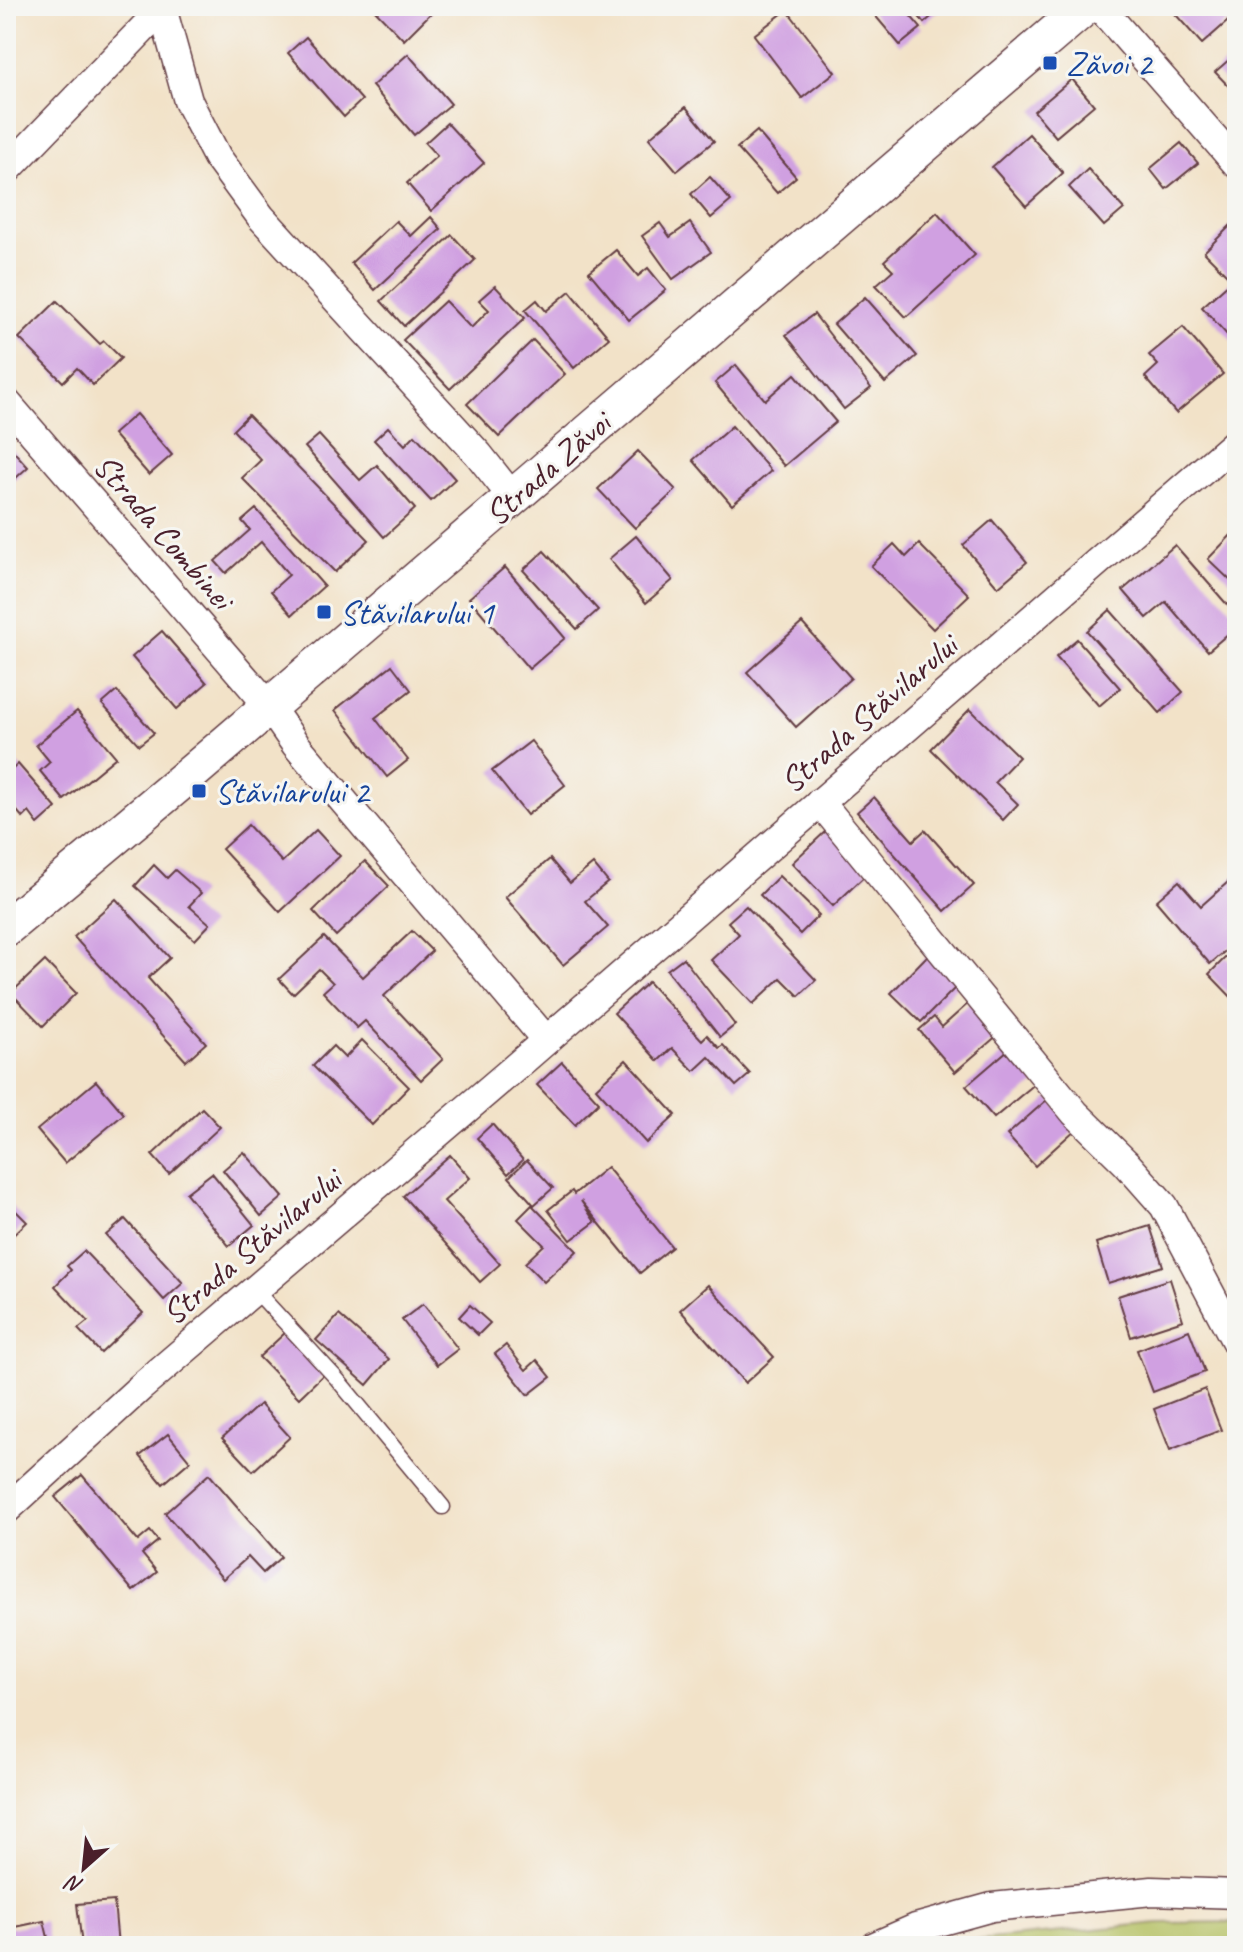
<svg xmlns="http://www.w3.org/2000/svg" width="1243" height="1952" viewBox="0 0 1243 1952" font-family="Caveat,sans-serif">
	<rect width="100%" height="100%" fill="#f6f6f2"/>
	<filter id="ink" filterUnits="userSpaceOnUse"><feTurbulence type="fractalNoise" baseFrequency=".0125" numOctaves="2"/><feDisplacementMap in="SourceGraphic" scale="16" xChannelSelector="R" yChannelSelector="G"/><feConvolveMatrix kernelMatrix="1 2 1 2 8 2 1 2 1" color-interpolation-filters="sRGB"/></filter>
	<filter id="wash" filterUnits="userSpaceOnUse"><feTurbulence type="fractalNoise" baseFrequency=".006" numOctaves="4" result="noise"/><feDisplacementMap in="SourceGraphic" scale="32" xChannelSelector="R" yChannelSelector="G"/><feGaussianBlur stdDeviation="1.8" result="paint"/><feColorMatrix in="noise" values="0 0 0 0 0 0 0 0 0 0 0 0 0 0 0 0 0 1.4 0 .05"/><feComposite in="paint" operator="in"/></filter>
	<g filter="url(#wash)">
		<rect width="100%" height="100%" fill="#f2e2c8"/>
		<!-- green -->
		<polygon fill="#b4c062" stroke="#7f7046" stroke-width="2" points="1237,1922 1237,1946 915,1946 1158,1923"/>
		<g id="blocks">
			<!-- building -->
			<g fill="#d0a0e1">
				<polygon points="371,6 432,6 435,9 404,40"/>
				<polygon points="867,6 902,6 921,28 900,45"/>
				<polygon points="911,6 944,6 924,23"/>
				<polygon points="1168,6 1237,6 1237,13 1202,44"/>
				<polygon points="787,10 835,72 802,98 754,35"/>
				<polygon points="306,37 362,100 344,117 288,53"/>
				<polygon points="408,54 451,104 414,135 372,86"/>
				<polygon points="1232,57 1237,62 1237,95 1215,72"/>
				<polygon points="1072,79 1094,105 1056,137 1034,111"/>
				<polygon points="686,107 714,141 677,171 649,138"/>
				<polygon points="447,123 484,163 431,211 407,183 437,156 425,143"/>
				<polygon points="757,131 796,177 777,193 737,148"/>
				<polygon points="1029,134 1063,173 1026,206 992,167"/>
				<polygon points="1181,143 1198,163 1166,189 1150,169"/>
				<polygon points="1088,169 1124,209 1104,226 1069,187"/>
				<polygon points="710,177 731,201 711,218 691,194"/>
				<polygon points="937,212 975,255 906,317 876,285 893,270 884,261"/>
				<polygon points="431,217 441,229 375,290 351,263 396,221 411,236"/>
				<polygon points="1237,219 1237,285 1204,252"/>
				<polygon points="660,223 670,237 690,223 711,252 673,279 642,236"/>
				<polygon points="452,235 475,260 404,326 381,301"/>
				<polygon points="616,250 638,276 648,268 666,290 629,320 589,272"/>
				<polygon points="1230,282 1237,290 1237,346 1202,307"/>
				<polygon points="495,286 525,318 450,389 403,340 445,301 471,328 489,310 479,300"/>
				<polygon points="570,291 609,338 574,368 525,310 537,300 546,311"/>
				<polygon points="865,297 917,356 885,383 834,324"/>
				<polygon points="57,301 100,344 104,341 121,358 93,385 77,368 63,382 19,338"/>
				<polygon points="814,314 871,388 844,409 786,335"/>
				<polygon points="1183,327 1223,374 1176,413 1145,377 1158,365 1149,355"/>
				<polygon points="533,340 565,374 499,437 467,404"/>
				<polygon points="736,365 765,400 795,374 836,422 784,466 715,383"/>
				<polygon points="136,414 172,455 149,475 113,434"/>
				<polygon points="248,415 369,540 335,572 242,478 261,460 233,430"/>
				<polygon points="732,426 771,471 732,505 693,460"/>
				<polygon points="388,427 405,445 415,435 455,479 431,501 374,440"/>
				<polygon points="319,435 360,480 377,465 415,509 384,537 305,447"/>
				<polygon points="6,443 28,467 6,487"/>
				<polygon points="638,451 676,490 635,528 598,489"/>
				<polygon points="256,509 324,586 292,615 271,591 289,575 261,542 226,573 215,561 250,530 242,521"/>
				<polygon points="992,520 1027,562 998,587 963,545"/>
				<polygon points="1237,529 1237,587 1208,559"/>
				<polygon points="636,536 673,580 646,603 609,559"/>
				<polygon points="894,544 906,557 919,544 969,595 933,629 871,566"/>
				<polygon points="1175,545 1237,616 1237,626 1208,651 1166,602 1147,618 1123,590"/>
				<polygon points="544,551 598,610 577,629 523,570"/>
				<polygon points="505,567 565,638 529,669 469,598"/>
				<polygon points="1110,610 1183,692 1160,713 1087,631"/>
				<polygon points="802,623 851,678 796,727 747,672"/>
				<polygon points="162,631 207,683 177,709 132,657"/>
				<polygon points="1077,639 1120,688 1099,706 1056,657"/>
				<polygon points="392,665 411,690 375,718 408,760 387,777 335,710"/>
				<polygon points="117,691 154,733 139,745 102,704"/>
				<polygon points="970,709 1019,757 995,782 1018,804 1003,820 931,749"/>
				<polygon points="77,711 116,757 64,800 40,771 50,762 36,745"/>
				<polygon points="531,741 565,785 527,815 492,771"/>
				<polygon points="18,764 56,808 38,824 29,812 23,818 6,798 6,775"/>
				<polygon points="874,797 913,841 925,830 974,885 945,911 857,812"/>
				<polygon points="248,825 282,862 316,830 340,856 280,912 222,849"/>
				<polygon points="828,829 868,873 833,906 792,863"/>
				<polygon points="550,859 570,883 593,864 608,882 585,901 608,927 563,965 505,897"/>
				<polygon points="365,861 389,886 336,936 313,911"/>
				<polygon points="154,865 167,878 175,870 201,893 189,906 210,924 195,940 135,886"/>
				<polygon points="1237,874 1237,941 1210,964 1156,901 1179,881 1201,906"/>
				<polygon points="779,876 819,915 800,934 760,895"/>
				<polygon points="116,899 170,958 148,978 206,1043 186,1061 74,937"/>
				<polygon points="746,906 816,980 799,996 781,978 753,1004 711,960 739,934 728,922"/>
				<polygon points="412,931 432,951 384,996 443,1059 421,1080 365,1021 357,1028 323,992 333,983 319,969 293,994 279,979 324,937 363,977"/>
				<polygon points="929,954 959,984 921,1022 891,993"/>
				<polygon points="1226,957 1237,968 1237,1003 1209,974"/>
				<polygon points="683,958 735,1025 720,1037 667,970"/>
				<polygon points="45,961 76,993 43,1026 11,993"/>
				<polygon points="648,982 702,1040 707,1035 719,1048 723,1045 750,1074 736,1086 709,1057 694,1071 672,1048 658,1061 614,1013"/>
				<polygon points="971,1001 999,1034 955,1072 919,1030 934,1017 942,1027"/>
				<polygon points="362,1040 409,1087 372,1125 313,1066 333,1046 345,1058"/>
				<polygon points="1008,1050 1036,1083 994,1118 966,1086"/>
				<polygon points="626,1060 676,1115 646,1143 596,1088"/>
				<polygon points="562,1062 599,1102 575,1125 537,1085"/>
				<polygon points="96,1081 124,1114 65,1163 37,1130"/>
				<polygon points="1049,1098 1076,1129 1035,1166 1007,1135"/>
				<polygon points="202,1108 220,1127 169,1174 152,1155"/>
				<polygon points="492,1124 523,1160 508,1174 477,1138"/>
				<polygon points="244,1152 283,1197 261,1216 223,1170"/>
				<polygon points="450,1155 470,1178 444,1201 500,1264 480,1282 403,1196"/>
				<polygon points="527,1160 553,1188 534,1205 509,1177"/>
				<polygon points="607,1167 672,1247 640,1273 581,1201 595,1222 571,1240 548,1210 572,1191 574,1194"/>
				<polygon points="212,1173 254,1225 229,1246 186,1193"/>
				<polygon points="6,1201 27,1222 6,1242"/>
				<polygon points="532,1205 577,1251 544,1282 525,1263 544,1245 518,1219"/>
				<polygon points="125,1219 183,1283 164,1300 106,1235"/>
				<polygon points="1150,1226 1163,1266 1108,1283 1096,1243"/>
				<polygon points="84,1251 143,1313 101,1353 78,1329 88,1321 55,1286 71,1270 67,1266"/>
				<polygon points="1170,1279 1183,1320 1131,1337 1118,1296"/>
				<polygon points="708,1285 774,1357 745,1383 680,1310"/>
				<polygon points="423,1304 458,1349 437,1365 402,1320"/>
				<polygon points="470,1305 490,1323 478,1335 459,1317"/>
				<polygon points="339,1315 389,1359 367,1385 316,1340"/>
				<polygon points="1189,1330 1205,1372 1153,1392 1137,1350"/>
				<polygon points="286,1332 325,1373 299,1398 259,1357"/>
				<polygon points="506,1345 526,1370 537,1360 551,1377 528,1395 495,1354"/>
				<polygon points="1205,1389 1221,1430 1170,1450 1154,1409"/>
				<polygon points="260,1404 290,1437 253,1471 222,1438"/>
				<polygon points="168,1434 190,1461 163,1484 140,1456"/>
				<polygon points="209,1474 281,1557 263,1573 248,1557 223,1579 165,1513"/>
				<polygon points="82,1475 138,1541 150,1531 158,1541 142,1554 157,1572 133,1591 55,1497"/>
				<polygon points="114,1901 118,1946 82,1946 77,1904"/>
				<polygon points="44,1921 50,1946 10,1946 6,1929"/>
			</g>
		</g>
	</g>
	<g filter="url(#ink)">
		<use href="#blocks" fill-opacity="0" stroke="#633c43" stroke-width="2"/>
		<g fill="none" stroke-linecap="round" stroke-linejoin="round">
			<defs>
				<polyline id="service" points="255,1290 337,1379 443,1507"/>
				<g id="minor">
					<polyline points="1099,6 1237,164"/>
					<polyline points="162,8 188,101 217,157 261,217 479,455 513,498"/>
					<polyline points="6,171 165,6"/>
					<polyline points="6,402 268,705 296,745 546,1040"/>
					<polyline points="820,802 1075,1113 1126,1163 1164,1206 1237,1344"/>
					<polyline points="6,1510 141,1387 511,1071 1237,441"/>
					<polyline points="875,1946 916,1928 992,1907 1152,1891 1237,1894"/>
				</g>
				<polyline id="tertiary" points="6,928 195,770 1086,6"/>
			</defs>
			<!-- service casing -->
			<use href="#service" stroke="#633c43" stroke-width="17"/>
			<!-- minor casing -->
			<use href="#minor" stroke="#633c43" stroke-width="31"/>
			<!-- tertiary casing -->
			<use href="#tertiary" stroke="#633c43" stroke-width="39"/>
			<!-- service -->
			<use href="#service" stroke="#fff" stroke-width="14"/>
			<!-- minor -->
			<use href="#minor" stroke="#fff" stroke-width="28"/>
			<!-- tertiary -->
			<use href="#tertiary" stroke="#fff" stroke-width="36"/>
		</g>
	</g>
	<!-- markers -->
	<g fill="#1a4fb4" stroke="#f6f6f2" stroke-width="3">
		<rect x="1042" y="55" width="16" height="16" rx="4"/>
		<rect x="316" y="604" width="16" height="16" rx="4"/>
		<rect x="191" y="783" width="16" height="16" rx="4"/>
	</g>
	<g text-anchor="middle" stroke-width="6" stroke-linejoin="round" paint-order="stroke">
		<!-- transit labels -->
		<g font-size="34" fill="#164399" stroke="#f6f6f2" text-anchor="start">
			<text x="1066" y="75">Zăvoi 2</text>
			<text x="340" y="624">Stăvilarului 1</text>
			<text x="215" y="803">Stăvilarului 2</text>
		</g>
		<!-- street labels -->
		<g font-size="34" fill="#4a1f2b" stroke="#f6f6f2">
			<text transform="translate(547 468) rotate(-41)" y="12">Strada Zăvoi</text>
			<text transform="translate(164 531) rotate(49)" y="12">Strada Combinei</text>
			<text transform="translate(868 713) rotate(-41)" y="12">Strada Stăvilarului</text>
			<text transform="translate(251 1246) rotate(-40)" y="12">Strada Stăvilarului</text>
		</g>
	</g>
	<!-- margin -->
	<rect width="1243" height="1952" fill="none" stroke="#f6f6f2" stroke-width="32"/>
	<!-- north arrow -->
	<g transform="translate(84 1868) rotate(207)" stroke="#f6f6f2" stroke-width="6" paint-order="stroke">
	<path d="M0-6L14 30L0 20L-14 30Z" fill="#4a1f2b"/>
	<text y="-12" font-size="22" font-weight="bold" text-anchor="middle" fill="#4a1f2b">N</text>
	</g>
</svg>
